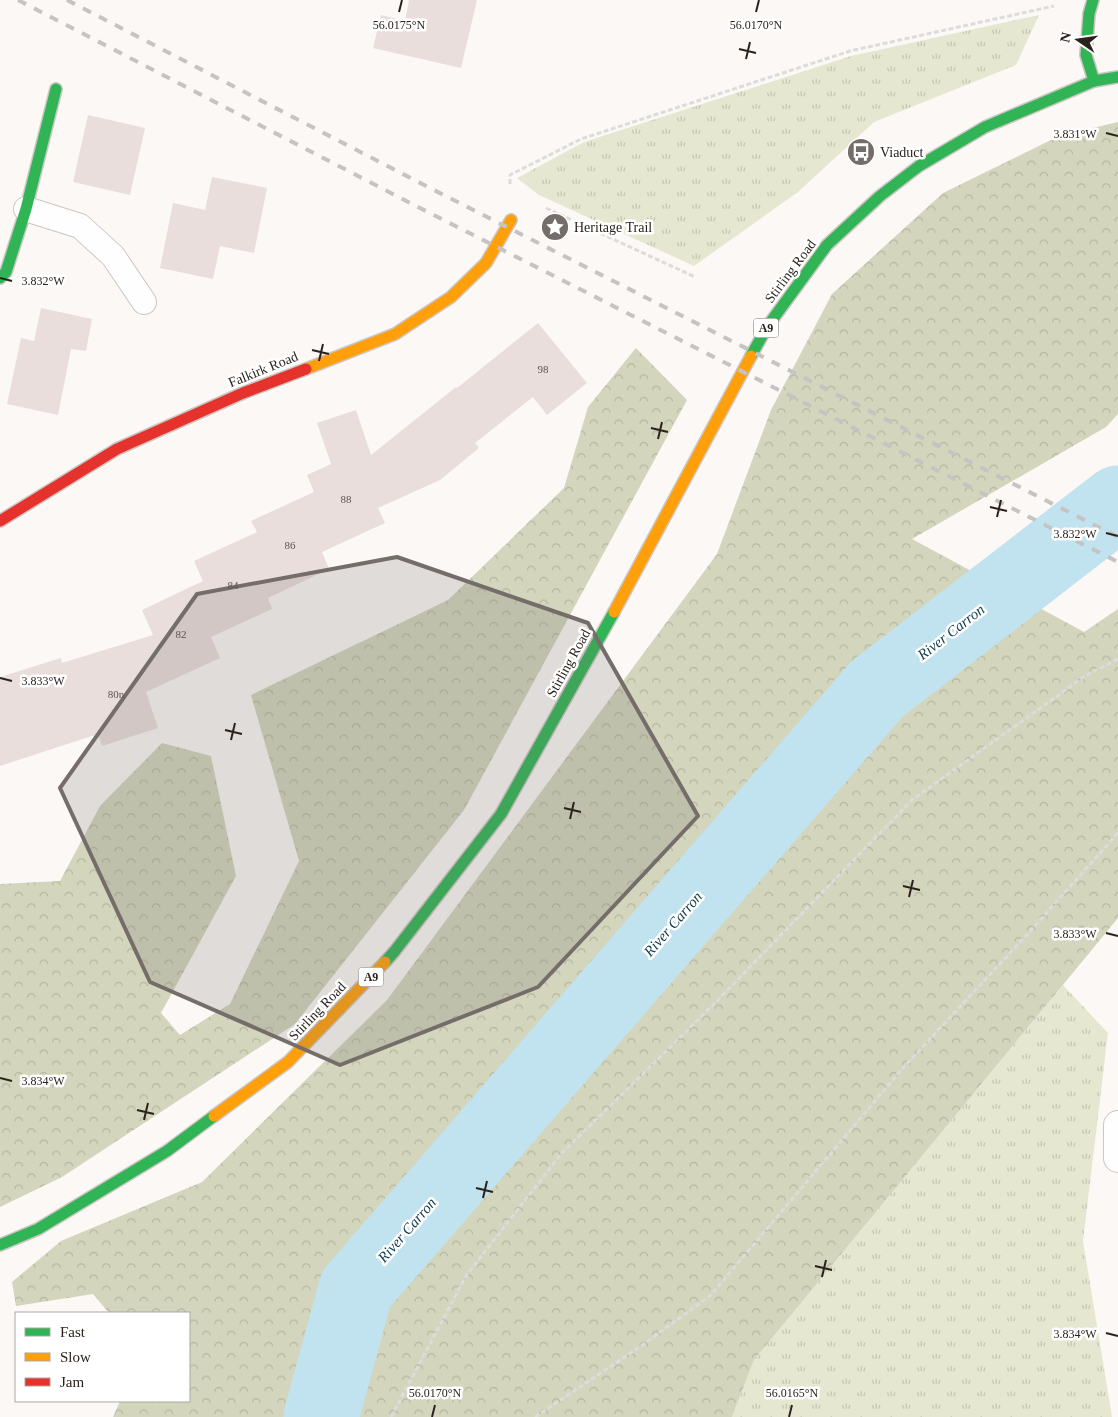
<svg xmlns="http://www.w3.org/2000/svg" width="1118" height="1417" viewBox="0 0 1118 1417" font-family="'Times New Roman',serif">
	<defs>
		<pattern id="grass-tufts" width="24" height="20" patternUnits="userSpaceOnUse" patternTransform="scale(1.25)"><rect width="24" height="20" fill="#e6e7d1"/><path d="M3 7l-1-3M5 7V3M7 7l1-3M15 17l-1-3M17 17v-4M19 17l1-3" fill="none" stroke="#c5c6b3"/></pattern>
		<pattern id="forest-crowns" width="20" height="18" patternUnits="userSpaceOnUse" patternTransform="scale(1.25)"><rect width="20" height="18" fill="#d3d5bc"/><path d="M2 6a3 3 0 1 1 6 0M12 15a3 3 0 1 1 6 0" fill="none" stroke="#b5b7a1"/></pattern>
	</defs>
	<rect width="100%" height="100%" fill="#fbf8f6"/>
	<!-- grass -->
	<g fill="url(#grass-tufts)">
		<polygon points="1039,15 1016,65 874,122 798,192 694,266 539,195 517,178 584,142 851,56"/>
		<polygon points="1063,985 1108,1033 1083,1241 1112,1417 732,1417 754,1360"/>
	</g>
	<!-- forest -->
	<g fill="url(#forest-crowns)">
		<polygon points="1118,122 1118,414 1106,427 912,539 1084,632 1118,609 1118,918 754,1360 732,1417 113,1417 120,1401 189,1401 189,1313 109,1313 93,1294 16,1306 12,1282 61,1241 202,1182 387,1000 717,554 771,410 832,294 943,193 1059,136"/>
		<polygon points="636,348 687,400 464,810 295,1024 62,1177 0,1207 0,884 60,881 100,806 162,743 211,756 236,876 161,1013 180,1035 230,1004 299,861 251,695 448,600 564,488 588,407"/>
	</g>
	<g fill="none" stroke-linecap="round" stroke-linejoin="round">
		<!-- river -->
		<polyline stroke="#c1e3f0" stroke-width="75" points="321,1417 356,1289 877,689 1118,503"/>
	</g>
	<!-- building -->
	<g fill="#eadedd">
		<polygon points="409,0 477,0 461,68 373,48 381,15 405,21"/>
		<polygon points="88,115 145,128 130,195 73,182"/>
		<polygon points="212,177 267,188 254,253 220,246 213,279 160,268 173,203 205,210"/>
		<polygon points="41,308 92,319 86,351 71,349 58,415 7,404 21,338 34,341"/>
		<polygon points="538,323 587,383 547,415 533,397 475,443 479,448 440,480 378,508 385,523 322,552 329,569 268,598 272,609 211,637 220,658 146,692 158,728 102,746 98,734 0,766 0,677 61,658 62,663 153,635 142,610 203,581 194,561 257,532 251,521 314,492 307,475 331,464 317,423 356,410 371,455 456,387 457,388"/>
	</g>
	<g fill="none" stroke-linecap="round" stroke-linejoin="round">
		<defs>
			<polyline id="lane" points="26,209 80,226 113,256 144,302"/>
			<polyline id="street" points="1118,1125 1118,1158"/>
			<g id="fast">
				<polyline points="1093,0 1089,14 1086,55 1094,81"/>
				<polyline points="0,278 6,272 26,209 56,89"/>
				<polyline points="751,356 767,327 827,245 880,196 919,166 985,127 1094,81 1118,77"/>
				<polyline points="385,962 394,952 501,814 614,612"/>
				<polyline points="0,1245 38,1229 167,1151 214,1116"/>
			</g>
			<g id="slow">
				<polyline points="306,369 395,334 451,297 486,263 511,220"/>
				<polyline points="614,612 751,356"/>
				<polyline points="214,1116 288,1062 385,962"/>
			</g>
			<polyline id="jam" points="0,521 117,449 243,393 306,369"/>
		</defs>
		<!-- lane casing -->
		<use href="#lane" stroke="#ccc6c2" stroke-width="26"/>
		<!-- street casing -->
		<use href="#street" stroke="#ccc6c2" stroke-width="30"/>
		<!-- fast casing -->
		<use href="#fast" stroke="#ccc6c2" stroke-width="14"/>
		<!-- slow casing -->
		<use href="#slow" stroke="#ccc6c2" stroke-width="14"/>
		<!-- jam casing -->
		<use href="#jam" stroke="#ccc6c2" stroke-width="14"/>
		<!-- path -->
		<g stroke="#dddcdc" stroke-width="3" stroke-dasharray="5 2.5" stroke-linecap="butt">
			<polyline points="510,184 510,175 581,139 850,51 1054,6"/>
			<polyline points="546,208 695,277"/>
			<polyline points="391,1417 466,1276 561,1154 711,1007 912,800 1085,676 1118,659"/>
			<polyline points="535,1417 641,1346 711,1295 902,1069 1023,939 1118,833"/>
		</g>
		<!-- lane -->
		<use href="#lane" stroke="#fefefe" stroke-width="24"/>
		<!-- street -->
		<use href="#street" stroke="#fefefe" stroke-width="28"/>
		<!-- fast -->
		<use href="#fast" stroke="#30b455" stroke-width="11"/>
		<!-- slow -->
		<use href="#slow" stroke="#ff9f0a" stroke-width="11"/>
		<!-- jam -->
		<use href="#jam" stroke="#e5322d" stroke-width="11"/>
		<!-- rail -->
		<g stroke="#c5c4c3" stroke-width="4" stroke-dasharray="9 9" stroke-linecap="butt">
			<polyline points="18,0 418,207 1118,562"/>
			<polyline points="67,0 428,187 1118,537"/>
		</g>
	</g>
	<!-- marked area -->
	<path fill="#746d69" fill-opacity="0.2" stroke="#746d69" stroke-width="4" stroke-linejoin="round" d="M 397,557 L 588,623 L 698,816 L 538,987 L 340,1065 L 150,982 L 60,788 L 197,594 Z"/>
	<!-- ticks -->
	<path fill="none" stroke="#2c221d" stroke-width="2" d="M 399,12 L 402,0M 756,12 L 759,0M 739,49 L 756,53M 746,59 L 750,42M 1106,133 L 1118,136M 0,278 L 12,281M 312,350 L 329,354M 319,361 L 323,344M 651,428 L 668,432M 658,439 L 662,422M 990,507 L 1007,511M 997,517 L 1001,500M 1106,533 L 1118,536M 0,678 L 12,681M 225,730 L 242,734M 231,740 L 235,723M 564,808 L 581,812M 570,819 L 574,802M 903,886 L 920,890M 909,897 L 913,880M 1106,933 L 1118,936M 0,1078 L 12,1081M 137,1110 L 154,1114M 144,1120 L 148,1103M 476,1188 L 493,1192M 483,1198 L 487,1181M 815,1266 L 832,1270M 822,1277 L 826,1260M 1106,1333 L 1118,1336M 432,1417 L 435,1405M 789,1417 L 792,1405"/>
	<!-- icons -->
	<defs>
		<symbol id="bus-disc" viewBox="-11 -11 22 22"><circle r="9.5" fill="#746d69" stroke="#fff"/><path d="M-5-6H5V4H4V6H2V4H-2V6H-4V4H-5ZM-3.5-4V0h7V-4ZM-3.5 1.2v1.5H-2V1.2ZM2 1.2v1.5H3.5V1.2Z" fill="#fff"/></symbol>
		<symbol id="sight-disc" viewBox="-11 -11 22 22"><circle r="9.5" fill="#746d69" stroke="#fff"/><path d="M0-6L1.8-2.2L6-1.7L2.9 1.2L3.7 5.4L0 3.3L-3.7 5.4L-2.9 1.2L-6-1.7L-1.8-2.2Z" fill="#fff"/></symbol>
	</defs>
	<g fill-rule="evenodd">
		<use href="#bus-disc" x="845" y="136" width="32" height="32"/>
		<use href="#sight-disc" x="539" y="211" width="32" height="32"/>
	</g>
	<g text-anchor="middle" stroke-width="5" stroke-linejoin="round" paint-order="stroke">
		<!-- number labels -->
		<g font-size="11" fill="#5e534f">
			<text x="543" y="373">98</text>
			<text x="346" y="503">88</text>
			<text x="290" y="549">86</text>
			<text x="233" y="589">84</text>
			<text x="181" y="638">82</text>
			<text x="116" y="698">80n</text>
		</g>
		<!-- shield labels -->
		<g fill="#fff" stroke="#6b6461" stroke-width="1">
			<rect x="753.5" y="318.5" width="25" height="19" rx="4"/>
			<rect x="358.5" y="967.5" width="25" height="19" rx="4"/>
		</g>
		<g font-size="12" font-weight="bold" fill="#2c221d">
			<text x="766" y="332">A9</text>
			<text x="371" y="981">A9</text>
		</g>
		<!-- poi labels -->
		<g font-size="14" fill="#2c221d" stroke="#fff" text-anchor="start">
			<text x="880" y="157">Viaduct</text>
			<text x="574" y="232">Heritage Trail</text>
		</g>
		<!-- street labels -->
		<g font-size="14" fill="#2c221d" stroke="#fff">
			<text transform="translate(790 271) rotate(-53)" y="5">Stirling Road</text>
			<text transform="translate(263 369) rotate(-22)" y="5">Falkirk Road</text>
			<text transform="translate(568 663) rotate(-61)" y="5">Stirling Road</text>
			<text transform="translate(317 1011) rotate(-46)" y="5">Stirling Road</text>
		</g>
		<!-- water labels -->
		<g font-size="15" font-style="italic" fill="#113d4c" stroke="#fff">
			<text transform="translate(951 632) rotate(-38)" y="5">River Carron</text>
			<text transform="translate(673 924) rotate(-49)" y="5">River Carron</text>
			<text transform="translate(407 1230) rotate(-49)" y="5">River Carron</text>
		</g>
	</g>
	<g font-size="12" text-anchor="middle" fill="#2c221d" stroke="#fff" stroke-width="5" stroke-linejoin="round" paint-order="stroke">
		<text x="399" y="29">56.0175°N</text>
		<text x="756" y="29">56.0170°N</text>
		<text x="1075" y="138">3.831°W</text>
		<text x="43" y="285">3.832°W</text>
		<text x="1075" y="538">3.832°W</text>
		<text x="43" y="685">3.833°W</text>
		<text x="1075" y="938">3.833°W</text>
		<text x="43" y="1085">3.834°W</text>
		<text x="1075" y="1338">3.834°W</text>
		<text x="435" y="1397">56.0170°N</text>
		<text x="792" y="1397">56.0165°N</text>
	</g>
	<!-- legend -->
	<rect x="15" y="1312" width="175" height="90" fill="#ffffff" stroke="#aba7a5"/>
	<rect x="25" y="1328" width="25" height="8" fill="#30b455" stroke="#aba7a5"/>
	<text x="60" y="1337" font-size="15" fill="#2c221d">Fast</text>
	<rect x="25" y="1353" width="25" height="8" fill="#ff9f0a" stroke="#aba7a5"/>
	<text x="60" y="1362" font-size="15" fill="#2c221d">Slow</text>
	<rect x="25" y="1378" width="25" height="8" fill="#e5322d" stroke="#aba7a5"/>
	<text x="60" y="1387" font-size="15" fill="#2c221d">Jam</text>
	<!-- north arrow -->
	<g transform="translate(1078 40) rotate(283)" stroke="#ffffff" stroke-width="4" paint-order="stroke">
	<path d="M0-4L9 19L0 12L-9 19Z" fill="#2c221d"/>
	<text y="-8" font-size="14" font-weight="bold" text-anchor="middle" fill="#2c221d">N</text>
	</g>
</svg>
